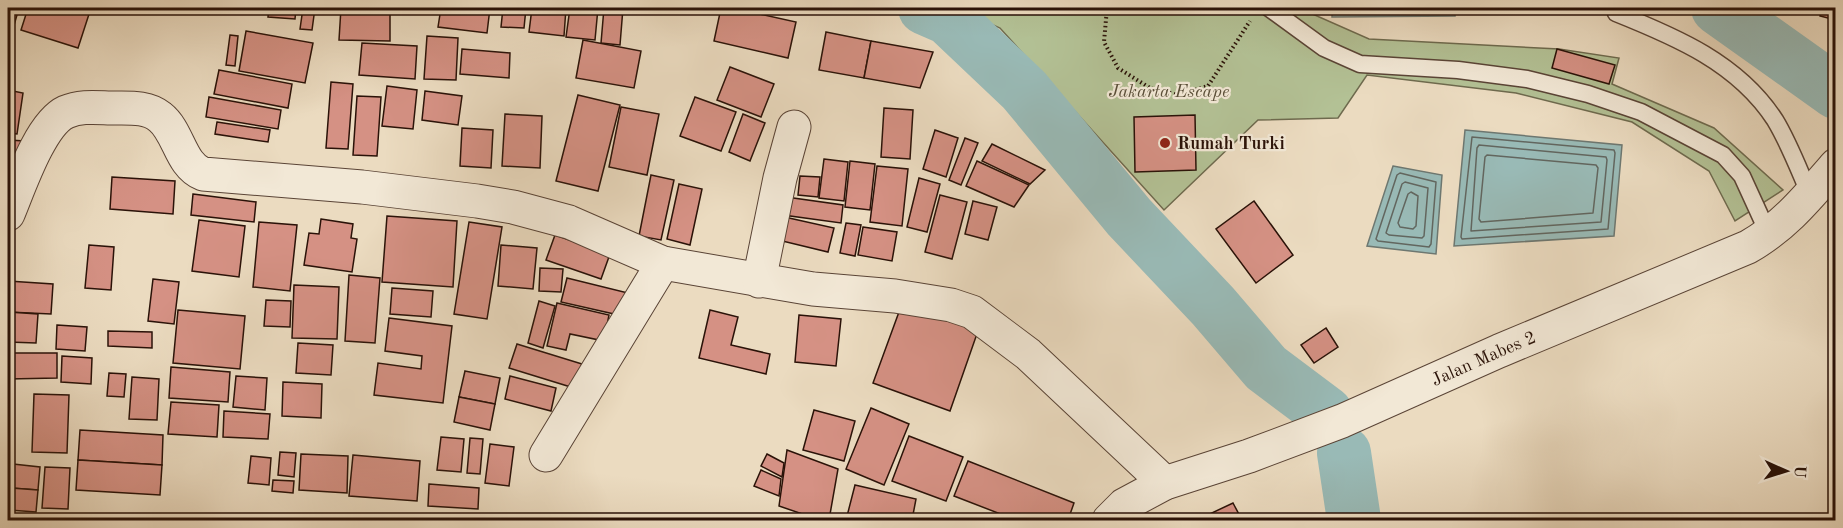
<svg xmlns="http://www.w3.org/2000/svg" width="1843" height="528" viewBox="0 0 1843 528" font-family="'Old Standard TT',serif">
	<rect width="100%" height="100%" fill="#ebdbc0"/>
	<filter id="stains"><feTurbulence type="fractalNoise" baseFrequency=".00333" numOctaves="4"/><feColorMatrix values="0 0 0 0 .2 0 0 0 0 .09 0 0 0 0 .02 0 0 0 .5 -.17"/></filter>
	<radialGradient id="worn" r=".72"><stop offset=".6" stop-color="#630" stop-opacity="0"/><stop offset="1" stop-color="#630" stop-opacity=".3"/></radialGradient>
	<!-- green -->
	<polygon fill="#b3c195" stroke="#6e6a4e" stroke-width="1.5" points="956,8 1299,8 1369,39 1559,49 1619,58 1612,84 1714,128 1783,190 1735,221 1709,171 1632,122 1516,93 1367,75 1338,118 1258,120 1164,210 1000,28"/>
	<!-- water -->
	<g fill="#99bab6" stroke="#6d7770" stroke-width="1.5">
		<polygon points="1332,8 1455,8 1455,16 1332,17"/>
		<polygon points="1465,130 1622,145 1614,236 1454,246"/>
		<polygon points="1393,166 1442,175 1436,254 1367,246"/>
	</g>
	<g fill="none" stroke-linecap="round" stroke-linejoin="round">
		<!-- shore -->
		<g stroke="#62665f" stroke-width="1.5">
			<polyline points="1338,8 1341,11 1447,10 1449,8"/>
			<polygon points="1472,137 1614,150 1615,153 1608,229 1462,239 1461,237"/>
			<polygon points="1479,145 1606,157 1607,160 1601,222 1471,231 1477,148"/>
			<polygon points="1487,155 1596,165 1598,168 1593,213 1481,222 1479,219 1485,157"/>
			<polygon points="1400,173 1436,182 1431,244 1429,247 1378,241 1376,239 1397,175"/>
			<polygon points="1405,182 1428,188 1424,236 1422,238 1389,235 1386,233 1402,184"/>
			<polygon points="1411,192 1418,196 1416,226 1413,229 1400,227 1398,223 1408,194"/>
		</g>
		<!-- river -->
		<g stroke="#99bab6" stroke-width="54">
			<polyline points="925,8 948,18 1024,90 1129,217 1213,306 1266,368 1326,413"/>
			<polyline points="1718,8 1836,92"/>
			<polyline points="1344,453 1354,520"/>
		</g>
	</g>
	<!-- building -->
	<g fill="#d59184" stroke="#2a1208" stroke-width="1.5">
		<polygon points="8,8 19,8 8,46"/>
		<polygon points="28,8 91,8 78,48 21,30"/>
		<polygon points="269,8 296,8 295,19 268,17"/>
		<polygon points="303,8 315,8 312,30 300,29"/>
		<polygon points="341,8 390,8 390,41 339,40"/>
		<polygon points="441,8 490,8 487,33 438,27"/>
		<polygon points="503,8 526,8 524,28 501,27"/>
		<polygon points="532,8 566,8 564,36 529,32"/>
		<polygon points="570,8 598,8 595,40 566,37"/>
		<polygon points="604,8 623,8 620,45 601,43"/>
		<polygon points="721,8 732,8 796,22 788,58 714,41"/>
		<polygon points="1822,8 1836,8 1836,20 1820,16"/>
		<polygon points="246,31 313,43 305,83 239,71"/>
		<polygon points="826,32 871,41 864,78 819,70"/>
		<polygon points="230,35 238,36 235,66 226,65"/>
		<polygon points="427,36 458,38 456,80 424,79"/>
		<polygon points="583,40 641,51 634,88 576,78"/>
		<polygon points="871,41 933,52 920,88 864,78"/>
		<polygon points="362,43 417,46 415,79 359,75"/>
		<polygon points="462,49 510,53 509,78 460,74"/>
		<polygon points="1557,49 1615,65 1609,84 1552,68"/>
		<polygon points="730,67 774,84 761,117 717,100"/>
		<polygon points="219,70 292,84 288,108 214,94"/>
		<polygon points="331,82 353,84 348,149 326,148"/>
		<polygon points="387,86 417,90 413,129 382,126"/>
		<polygon points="8,90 23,93 17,134 8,133"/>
		<polygon points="425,91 462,96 458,125 422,120"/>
		<polygon points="578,95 620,105 598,191 556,181"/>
		<polygon points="357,96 381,97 377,156 353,155"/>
		<polygon points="209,97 281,110 278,129 206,117"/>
		<polygon points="695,97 736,112 721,151 680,136"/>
		<polygon points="621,107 659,114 647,175 609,167"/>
		<polygon points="884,108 913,110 910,159 881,157"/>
		<polygon points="505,114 542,116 540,168 502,166"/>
		<polygon points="743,114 765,123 750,161 729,152"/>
		<polygon points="1195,115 1196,170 1135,172 1134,117"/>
		<polygon points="217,122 270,130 268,142 215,134"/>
		<polygon points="462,128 493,130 491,168 460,166"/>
		<polygon points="935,130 958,138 946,177 923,169"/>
		<polygon points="965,138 978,143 961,185 949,180"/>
		<polygon points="8,140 25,141 23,164 8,163"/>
		<polygon points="992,144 1045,170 1030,184 982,161"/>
		<polygon points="824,159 848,162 844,201 819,198"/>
		<polygon points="850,161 875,164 870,210 845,207"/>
		<polygon points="977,161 1029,185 1014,207 966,186"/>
		<polygon points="877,166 908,169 902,226 870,222"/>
		<polygon points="651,175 674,180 661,240 639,236"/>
		<polygon points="800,176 820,177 818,197 798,195"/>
		<polygon points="112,177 175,181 173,214 110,209"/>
		<polygon points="919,178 940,184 927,232 907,227"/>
		<polygon points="679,184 702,189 690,245 667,239"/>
		<polygon points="193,194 256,202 254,222 191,215"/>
		<polygon points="940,195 967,202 952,259 925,252"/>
		<polygon points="779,196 843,205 841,223 776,214"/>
		<polygon points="973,201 997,207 988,240 965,234"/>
		<polygon points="1254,201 1293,255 1256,283 1216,229"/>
		<polygon points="387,216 457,221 453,287 382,282"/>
		<polygon points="780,216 834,228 828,252 774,239"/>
		<polygon points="321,219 353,224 351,238 357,239 352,272 304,265 309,233 319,234"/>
		<polygon points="199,220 245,226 239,277 192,271"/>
		<polygon points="259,222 297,225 290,291 253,287"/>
		<polygon points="469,222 502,227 487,319 454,314"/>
		<polygon points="846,223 861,225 855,256 840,253"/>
		<polygon points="863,227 897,232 892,261 858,255"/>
		<polygon points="555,235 610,254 601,279 546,260"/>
		<polygon points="89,245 114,247 111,290 85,288"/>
		<polygon points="501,245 537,248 533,289 498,286"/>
		<polygon points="540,268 563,269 561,292 539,291"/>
		<polygon points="349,275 380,278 375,343 345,341"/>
		<polygon points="567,278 628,293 623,316 561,302"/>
		<polygon points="153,279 179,282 174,324 148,321"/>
		<polygon points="8,281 53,284 51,314 8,312"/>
		<polygon points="294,285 339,287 337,339 292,338"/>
		<polygon points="392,288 433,291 431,317 390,314"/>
		<polygon points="266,300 291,301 290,327 264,326"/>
		<polygon points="539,301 555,306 543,348 528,343"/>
		<polygon points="903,301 979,328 950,411 873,383"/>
		<polygon points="557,303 609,315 604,341 570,334 566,350 547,346"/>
		<polygon points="178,310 245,316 240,369 173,363"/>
		<polygon points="710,310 738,317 731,345 770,354 766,374 699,358"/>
		<polygon points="8,312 38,314 36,343 8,342"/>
		<polygon points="799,315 841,319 836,366 795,362"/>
		<polygon points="389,318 452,326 443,403 374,395 378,363 421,369 422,356 385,351"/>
		<polygon points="57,325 87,327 85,351 56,349"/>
		<polygon points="1326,328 1338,347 1314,363 1301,345"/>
		<polygon points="108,331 152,332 152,348 108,346"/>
		<polygon points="298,343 333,345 331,375 296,373"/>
		<polygon points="517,344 582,364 574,388 509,368"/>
		<polygon points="8,353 57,353 57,378 8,379"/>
		<polygon points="62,356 92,358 91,384 61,382"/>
		<polygon points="171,367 230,372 228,402 169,398"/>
		<polygon points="465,371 500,378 495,404 459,397"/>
		<polygon points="109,373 126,374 124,397 107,396"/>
		<polygon points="236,376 267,378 265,410 233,407"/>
		<polygon points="510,376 556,388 551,411 505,399"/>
		<polygon points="132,377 159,379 157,420 129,419"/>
		<polygon points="283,382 322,384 321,418 282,416"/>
		<polygon points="34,394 69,395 67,453 32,452"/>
		<polygon points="459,397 495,404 490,430 454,422"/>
		<polygon points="171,402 219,405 217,437 168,434"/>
		<polygon points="871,408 909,424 884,485 846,469"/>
		<polygon points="814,410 855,421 844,461 803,450"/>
		<polygon points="224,411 270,414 268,439 223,437"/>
		<polygon points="80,430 163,435 162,465 78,460"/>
		<polygon points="909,436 963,457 946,501 892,481"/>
		<polygon points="441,437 464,439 461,472 437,470"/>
		<polygon points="470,438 483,439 480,474 467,473"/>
		<polygon points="490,444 514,447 509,486 485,483"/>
		<polygon points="787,450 838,469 829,520 820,520 779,506"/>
		<polygon points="280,452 296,453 294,477 278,475"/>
		<polygon points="301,454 348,456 347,493 299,490"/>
		<polygon points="767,454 784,463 782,477 761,466"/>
		<polygon points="353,455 420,461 417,501 349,496"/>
		<polygon points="251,456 271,458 269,485 248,483"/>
		<polygon points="78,460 162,465 160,495 76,490"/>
		<polygon points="968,461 1074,503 1068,520 1016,520 954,496"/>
		<polygon points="13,464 40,467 38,490 11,488"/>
		<polygon points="45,467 70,468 68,509 42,508"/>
		<polygon points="761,470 781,479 779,496 754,486"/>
		<polygon points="273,480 294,481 293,493 272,491"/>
		<polygon points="429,484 479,488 478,509 428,506"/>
		<polygon points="855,485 916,499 912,520 846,520"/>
		<polygon points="11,488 38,490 36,512 9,510"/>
		<polygon points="1233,503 1242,520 1197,520"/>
	</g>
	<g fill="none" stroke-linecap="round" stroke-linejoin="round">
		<defs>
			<g id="service">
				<polyline points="1269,8 1324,48 1360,64 1458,70 1527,79 1588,94 1641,112 1723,155 1742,176 1769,235"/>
				<path d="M 1616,13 C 1676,37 1738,63 1775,120 C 1789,143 1799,170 1810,195"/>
			</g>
			<g id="minor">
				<path d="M 8,214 C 19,188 40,124 66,112 C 82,105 99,108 116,108 C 131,108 148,107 160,117 C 179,132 180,165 203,174 L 362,187 L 477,201 L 513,207 L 569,222 L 663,263 L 813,289 L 895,296 L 951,305 L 972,312 L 1028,354 L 1165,483"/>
				<polyline points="759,281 780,178 794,127"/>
				<polyline points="546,455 663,263"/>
				<path id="s1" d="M 1109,520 L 1124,505 L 1165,483 L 1249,456 L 1342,421 L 1499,351 L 1748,247 C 1785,226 1808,197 1836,165"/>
			</g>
		</defs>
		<!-- service casing -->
		<use href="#service" stroke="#5a4436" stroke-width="19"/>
		<!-- minor casing -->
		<use href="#minor" stroke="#5a4436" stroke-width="35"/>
		<!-- path -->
		<polyline stroke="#2a1208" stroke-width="4" stroke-dasharray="1.5 3" stroke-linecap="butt" points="1107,8 1104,42 1118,68 1150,88 1178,95 1208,86 1250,21"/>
		<!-- service -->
		<use href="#service" stroke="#f2e8d6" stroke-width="16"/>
		<!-- minor -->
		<use href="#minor" stroke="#f2e8d6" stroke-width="33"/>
	</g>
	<!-- markers -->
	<circle fill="#8f2418" stroke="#f2e8d6" stroke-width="2" cx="1165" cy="143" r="6"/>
	<g text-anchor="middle" stroke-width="4.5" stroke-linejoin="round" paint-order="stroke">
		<!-- park labels -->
		<g font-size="18" font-style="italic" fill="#5a4f39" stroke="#f2e8d6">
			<text x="1169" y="97">Jakarta Escape</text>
		</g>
		<!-- poi labels -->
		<g font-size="18" font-weight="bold" fill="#2a1208" stroke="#f2e8d6" text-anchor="start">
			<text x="1177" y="149">Rumah Turki</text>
		</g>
		<!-- street labels -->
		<g font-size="18" fill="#2a1208" stroke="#f2e8d6">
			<text dy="6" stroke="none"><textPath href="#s1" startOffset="410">Jalan Mabes 2</textPath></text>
		</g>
	</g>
	<!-- margin -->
	<rect width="1843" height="528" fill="none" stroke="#ebdbc0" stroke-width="30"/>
	<rect x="9" y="9" width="1825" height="510" fill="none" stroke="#2a1208" stroke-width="3"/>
	<rect x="15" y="15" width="1813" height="498" fill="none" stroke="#2a1208" stroke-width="1.5"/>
	<!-- north arrow -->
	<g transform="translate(1786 471) rotate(93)" stroke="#f2e8d6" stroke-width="4.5" paint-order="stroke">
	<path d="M0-4.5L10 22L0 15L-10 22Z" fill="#2a1208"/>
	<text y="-9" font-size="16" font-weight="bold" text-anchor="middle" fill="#2a1208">U</text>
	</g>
	<rect width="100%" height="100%" filter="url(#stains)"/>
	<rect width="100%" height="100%" fill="url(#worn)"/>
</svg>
